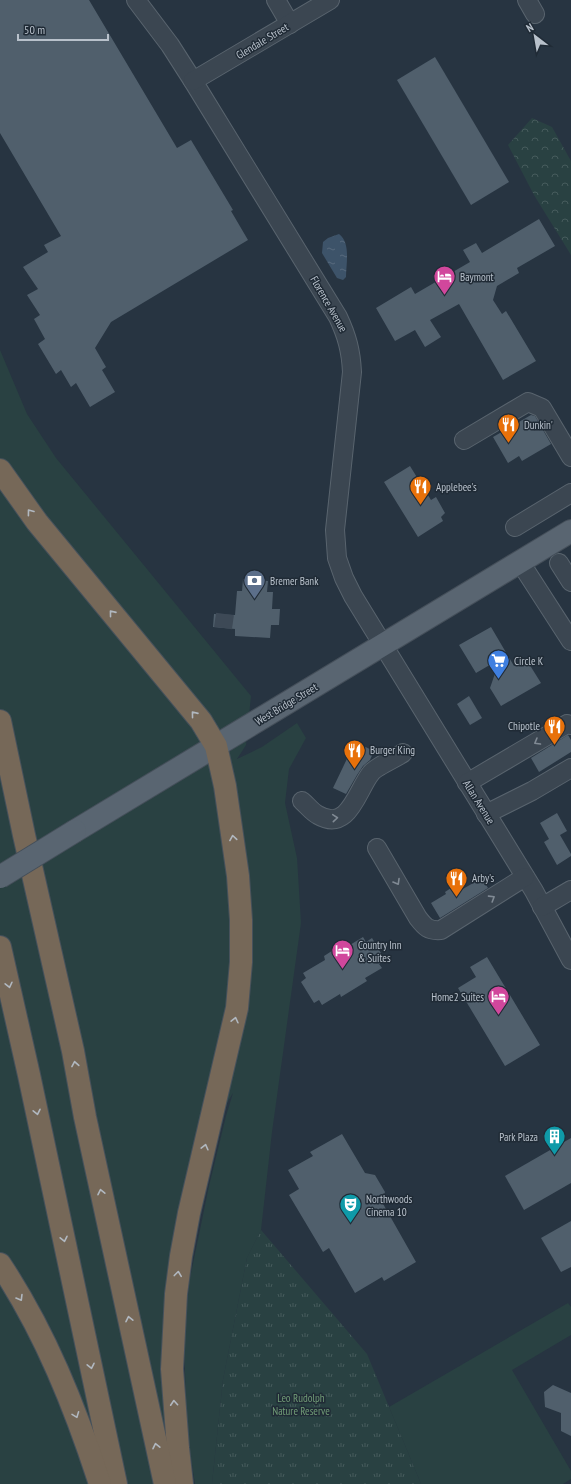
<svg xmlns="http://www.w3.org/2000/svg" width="571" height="1484" viewBox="0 0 571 1484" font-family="'PT Sans Narrow',sans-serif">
	<defs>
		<pattern id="forest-crowns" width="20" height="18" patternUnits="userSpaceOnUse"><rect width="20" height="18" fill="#294142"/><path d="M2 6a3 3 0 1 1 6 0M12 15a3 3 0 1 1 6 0" fill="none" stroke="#465b5c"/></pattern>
		<pattern id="park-tufts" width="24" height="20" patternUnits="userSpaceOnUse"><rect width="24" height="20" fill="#294142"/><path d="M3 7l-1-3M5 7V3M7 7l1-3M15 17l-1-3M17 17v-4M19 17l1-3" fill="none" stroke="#465b5c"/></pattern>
		<pattern id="water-ripples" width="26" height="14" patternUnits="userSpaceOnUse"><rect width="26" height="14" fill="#3d5369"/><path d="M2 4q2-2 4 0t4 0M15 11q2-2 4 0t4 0" fill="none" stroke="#576a7d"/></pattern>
	</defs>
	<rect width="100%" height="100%" fill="#273441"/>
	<!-- green -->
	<g fill="#294142">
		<polygon points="0,350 27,414 56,458 251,696 246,745 237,759 262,747 297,723 306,738 289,769 285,803 297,858 301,923 272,1132 261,1230 247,1258 223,1380 212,1484 195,1484 187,1433 184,1342 189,1283 209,1186 226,1116 233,1093 209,1132 189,1213 175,1484 0,1484"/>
		<polygon points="568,1303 571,1307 571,1335 512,1370 571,1471 571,1479 563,1484 421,1484 389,1407"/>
	</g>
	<!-- forest -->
	<polygon fill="url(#forest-crowns)" points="532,118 552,127 571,161 571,255 534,195 508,145"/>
	<!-- park -->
	<polygon fill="url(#park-tufts)" points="261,1230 367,1354 421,1484 212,1484 223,1380 247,1258"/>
	<!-- water -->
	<path fill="url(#water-ripples)" d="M 339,234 C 351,243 346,264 346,277 L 343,280 L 337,278 L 322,253 L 323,242 L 328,238 Z"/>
	<!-- building -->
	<g fill="#505f6c">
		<polygon points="0,0 89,0 177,148 191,140 233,210 231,211 248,240 111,322 95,348 106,367 102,370 115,392 90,407 76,383 71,387 61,370 56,374 38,344 45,339 34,319 40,315 27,295 38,289 23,267 48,252 44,245 61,236 0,133"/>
		<polygon points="435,57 509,182 471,205 397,80"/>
		<polygon points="539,219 555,246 517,268 519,273 497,286 493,300 502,314 506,311 536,361 503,380 459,304 430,320 441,337 425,347 415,330 395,341 376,308 411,287 415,294 470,262 463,250 476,243 482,253"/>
		<polygon points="531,415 535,416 551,444 522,461 519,456 508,463 493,437"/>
		<polygon points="410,466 431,500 436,497 445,513 441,517 443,521 418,537 384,482"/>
		<polygon points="243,579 268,581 267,592 273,592 272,609 280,609 279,625 271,625 270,638 235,636 235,629 213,627 214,614 235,615 237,591 242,591"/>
		<polygon points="491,627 514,666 526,659 541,683 501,706 490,688 500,659 476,673 459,645"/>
		<polygon points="469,696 482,718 470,725 457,704"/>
		<polygon points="568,735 571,740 571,752 539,772 531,758"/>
		<polygon points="355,742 374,751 370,760 363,766 357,775 346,794 333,788"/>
		<polygon points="557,813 567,831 560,835 571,854 571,856 557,865 544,842 549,839 540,823"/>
		<polygon points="482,878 488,888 440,918 431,903 446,894 445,892 457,884 461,890"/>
		<polygon points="363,937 366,942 372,938 385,960 379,964 382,968 365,978 367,981 341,997 340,994 322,1005 319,1000 314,1003 301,982 306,978 303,973 325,960 324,956 338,947 340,951"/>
		<polygon points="487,957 540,1045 505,1066 458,988 476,977 470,967"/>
		<polygon points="342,1134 365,1173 375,1175 385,1192 382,1202 416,1262 384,1281 382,1277 355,1293 329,1248 323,1252 289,1195 299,1189 288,1170 313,1156 310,1152"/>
		<polygon points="571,1138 571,1183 524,1210 505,1176"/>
		<polygon points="571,1221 571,1267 561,1272 541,1238"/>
		<polygon points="553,1385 571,1393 571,1436 561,1431 561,1413 545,1407 544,1392"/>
	</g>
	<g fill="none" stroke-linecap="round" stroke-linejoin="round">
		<!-- minor-tunnel -->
		<polyline stroke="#3d4956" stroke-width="18" stroke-dasharray="18 9" stroke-linecap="butt" points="223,628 225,614"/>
		<defs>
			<g id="minor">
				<path d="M 136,0 L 170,45 L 193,81 L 338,317 C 347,336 351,351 352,372 L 335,530 L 337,558 L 344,578 L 353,596 L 534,891 L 571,960"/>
				<polyline points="276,0 290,24"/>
				<polyline points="527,0 535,14"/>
				<polyline points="193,81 330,0"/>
				<polyline points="464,440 528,402 542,408 571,457"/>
				<polyline points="515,527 571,493"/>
				<polyline points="520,562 571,641"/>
				<polyline points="559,563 571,582"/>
				<polyline points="467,783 567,724 571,725"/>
				<path d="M 302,801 C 307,805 312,812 318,815 C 349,833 357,790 371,773 C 375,767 396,758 403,753"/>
				<polyline points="486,814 532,791 571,768"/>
				<path d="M 377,848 L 418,918 C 425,927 428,931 441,930 L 525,877"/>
				<polyline points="542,907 571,890"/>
			</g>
			<polyline id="major" points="75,831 571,531"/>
			<g id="highway">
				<polyline points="0,470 37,522 201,721 216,746 225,786 238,876 241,920 241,962 237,1008 189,1213 181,1256 176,1294 172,1369 178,1448 182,1484"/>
				<polyline points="0,721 24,835 73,1051 85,1117 165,1484"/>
				<polyline points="0,947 29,1075 116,1484"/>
				<path d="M 0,1264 C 45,1332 75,1407 100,1484"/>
			</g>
		</defs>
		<!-- minor casing -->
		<use href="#minor" stroke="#59646e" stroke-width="20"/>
		<!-- major casing -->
		<use href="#major" stroke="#454f5a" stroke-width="24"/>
		<!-- highway casing -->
		<use href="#highway" stroke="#46515b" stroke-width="24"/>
		<!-- minor -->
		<use href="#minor" stroke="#3b4651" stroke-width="18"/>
		<!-- major -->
		<use href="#major" stroke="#596571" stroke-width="22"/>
		<!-- highway -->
		<use href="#highway" stroke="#766858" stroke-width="22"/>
		<defs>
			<polyline id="major-bridge" points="0,877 75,831"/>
		</defs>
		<!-- major-bridge casing -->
		<use href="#major-bridge" stroke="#454f5a" stroke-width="24" stroke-linecap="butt"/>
		<!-- major-bridge -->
		<use href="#major-bridge" stroke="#596571" stroke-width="22"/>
	</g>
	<!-- one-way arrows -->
	<defs><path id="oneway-chevron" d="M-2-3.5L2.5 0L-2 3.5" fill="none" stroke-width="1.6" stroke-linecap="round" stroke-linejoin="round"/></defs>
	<g stroke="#b1b8c0">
		<use href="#oneway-chevron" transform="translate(30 512) rotate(-127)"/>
		<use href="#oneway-chevron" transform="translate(112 613) rotate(-129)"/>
		<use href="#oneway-chevron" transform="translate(194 714) rotate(-129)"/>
		<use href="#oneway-chevron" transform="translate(233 838) rotate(-99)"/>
		<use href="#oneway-chevron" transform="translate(9 985) rotate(77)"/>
		<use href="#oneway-chevron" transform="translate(235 1020) rotate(-77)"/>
		<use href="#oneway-chevron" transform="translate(75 1064) rotate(-100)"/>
		<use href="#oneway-chevron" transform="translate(37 1112) rotate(78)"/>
		<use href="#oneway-chevron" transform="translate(205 1147) rotate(-76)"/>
		<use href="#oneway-chevron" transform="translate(101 1192) rotate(-102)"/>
		<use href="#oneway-chevron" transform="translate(64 1239) rotate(78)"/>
		<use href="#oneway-chevron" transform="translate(178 1274) rotate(-83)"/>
		<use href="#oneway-chevron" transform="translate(20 1298) rotate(59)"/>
		<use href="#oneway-chevron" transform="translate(129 1319) rotate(-102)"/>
		<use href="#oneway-chevron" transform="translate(91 1366) rotate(78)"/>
		<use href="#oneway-chevron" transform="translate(174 1403) rotate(-94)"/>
		<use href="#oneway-chevron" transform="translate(76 1415) rotate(69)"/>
		<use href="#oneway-chevron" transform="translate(156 1446) rotate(-102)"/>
	</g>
	<g stroke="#808a94">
		<use href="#oneway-chevron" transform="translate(537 742) rotate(150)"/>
		<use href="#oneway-chevron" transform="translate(335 818) rotate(-5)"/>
		<use href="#oneway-chevron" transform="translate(397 882) rotate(60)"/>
		<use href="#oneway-chevron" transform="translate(492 898) rotate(-32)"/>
	</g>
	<!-- icons -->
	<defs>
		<symbol id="hotel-pin" viewBox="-11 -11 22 30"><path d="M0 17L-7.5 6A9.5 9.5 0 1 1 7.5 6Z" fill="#d1479c" stroke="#202b36"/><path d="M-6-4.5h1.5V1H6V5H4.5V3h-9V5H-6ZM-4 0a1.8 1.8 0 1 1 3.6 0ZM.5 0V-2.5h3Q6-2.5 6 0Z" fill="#fff"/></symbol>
		<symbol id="restaurant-pin" viewBox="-11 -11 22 30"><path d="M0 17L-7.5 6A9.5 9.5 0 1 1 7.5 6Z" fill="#e8710a" stroke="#202b36"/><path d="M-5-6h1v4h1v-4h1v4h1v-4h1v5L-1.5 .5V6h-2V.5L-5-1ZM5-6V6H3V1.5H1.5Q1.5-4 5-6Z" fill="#fff"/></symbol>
		<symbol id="bank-pin" viewBox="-11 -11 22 30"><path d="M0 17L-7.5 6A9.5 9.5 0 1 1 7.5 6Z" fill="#5c6f8a" stroke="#202b36"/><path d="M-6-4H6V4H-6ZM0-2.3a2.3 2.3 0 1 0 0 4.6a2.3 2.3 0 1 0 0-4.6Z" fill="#fff"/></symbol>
		<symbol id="supermarket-pin" viewBox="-11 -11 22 30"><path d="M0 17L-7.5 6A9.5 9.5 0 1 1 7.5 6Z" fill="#3f7fe0" stroke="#202b36"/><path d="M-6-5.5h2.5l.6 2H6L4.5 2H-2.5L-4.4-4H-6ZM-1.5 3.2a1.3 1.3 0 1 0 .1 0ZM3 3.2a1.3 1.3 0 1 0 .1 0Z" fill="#fff"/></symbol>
		<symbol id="building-pin" viewBox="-11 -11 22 30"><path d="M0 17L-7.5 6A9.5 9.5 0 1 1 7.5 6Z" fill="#0f9aa8" stroke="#202b36"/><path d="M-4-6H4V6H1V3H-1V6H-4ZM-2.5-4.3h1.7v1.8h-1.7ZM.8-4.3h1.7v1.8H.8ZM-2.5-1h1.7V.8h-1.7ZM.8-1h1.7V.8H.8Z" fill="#fff"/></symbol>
		<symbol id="theatre-pin" viewBox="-11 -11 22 30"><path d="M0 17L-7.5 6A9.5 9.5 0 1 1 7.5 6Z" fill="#0f9aa8" stroke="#202b36"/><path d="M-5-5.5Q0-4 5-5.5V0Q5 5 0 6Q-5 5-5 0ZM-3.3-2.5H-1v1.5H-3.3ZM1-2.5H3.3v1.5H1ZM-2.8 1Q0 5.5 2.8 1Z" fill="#fff"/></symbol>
	</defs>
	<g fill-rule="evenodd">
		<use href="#hotel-pin" x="432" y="264" width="25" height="34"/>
		<use href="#restaurant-pin" x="496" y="412" width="25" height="34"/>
		<use href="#restaurant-pin" x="408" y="474" width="25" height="34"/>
		<use href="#bank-pin" x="242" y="568" width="25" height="34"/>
		<use href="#supermarket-pin" x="486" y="648" width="25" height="34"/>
		<use href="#restaurant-pin" x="542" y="714" width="25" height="34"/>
		<use href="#restaurant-pin" x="342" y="738" width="25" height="34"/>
		<use href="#restaurant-pin" x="444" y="866" width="25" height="34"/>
		<use href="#hotel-pin" x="330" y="938" width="25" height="34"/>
		<use href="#hotel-pin" x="486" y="984" width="25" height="34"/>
		<use href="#building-pin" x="542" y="1124" width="25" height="34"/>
		<use href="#theatre-pin" x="338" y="1192" width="25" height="34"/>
	</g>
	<g text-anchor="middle" stroke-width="3" stroke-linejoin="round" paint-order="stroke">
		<!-- street labels -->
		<g font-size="11" fill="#b8c1cb" stroke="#202b36">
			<text transform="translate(262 41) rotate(-31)" y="4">Glendale Street</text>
			<text transform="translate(329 304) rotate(60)" y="4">Florence Avenue</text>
			<text transform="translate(286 704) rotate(-31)" y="4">West Bridge Street</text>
			<text transform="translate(479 802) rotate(58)" y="4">Allan Avenue</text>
		</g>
		<!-- poi labels -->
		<g font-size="11" fill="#b8c1cb" stroke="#202b36" text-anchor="start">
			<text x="460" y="281">Baymont</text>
			<text x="524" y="429">Dunkin'</text>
			<text x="436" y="491">Applebee's</text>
			<text x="270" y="585">Bremer Bank</text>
			<text x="514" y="665">Circle K</text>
			<text x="540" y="730" text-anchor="end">Chipotle</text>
			<text x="370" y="754">Burger King</text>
			<text x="472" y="882">Arby's</text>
			<text x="358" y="949">Country Inn<tspan x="358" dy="13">&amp; Suites</tspan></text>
			<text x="484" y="1001" text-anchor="end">Home2 Suites</text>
			<text x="538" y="1141" text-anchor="end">Park Plaza</text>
			<text x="366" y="1203">Northwoods<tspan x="366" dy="13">Cinema 10</tspan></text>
		</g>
		<!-- park labels -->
		<g font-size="11" fill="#709b76" stroke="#202b36">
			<text x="301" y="1402">Leo Rudolph<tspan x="301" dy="13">Nature Reserve</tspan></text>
		</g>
	</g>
	<!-- north arrow -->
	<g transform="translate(535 36) rotate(329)" stroke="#202b36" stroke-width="3" paint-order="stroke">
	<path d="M0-3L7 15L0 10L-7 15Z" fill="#b8c1cb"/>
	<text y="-6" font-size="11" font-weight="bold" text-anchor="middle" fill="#b8c1cb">N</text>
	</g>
	<!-- scale -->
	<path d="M18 34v6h90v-6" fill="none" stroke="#b8c1cb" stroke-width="2"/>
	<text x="24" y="34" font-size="12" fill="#b8c1cb" stroke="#202b36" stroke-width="3" paint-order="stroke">50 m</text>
</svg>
